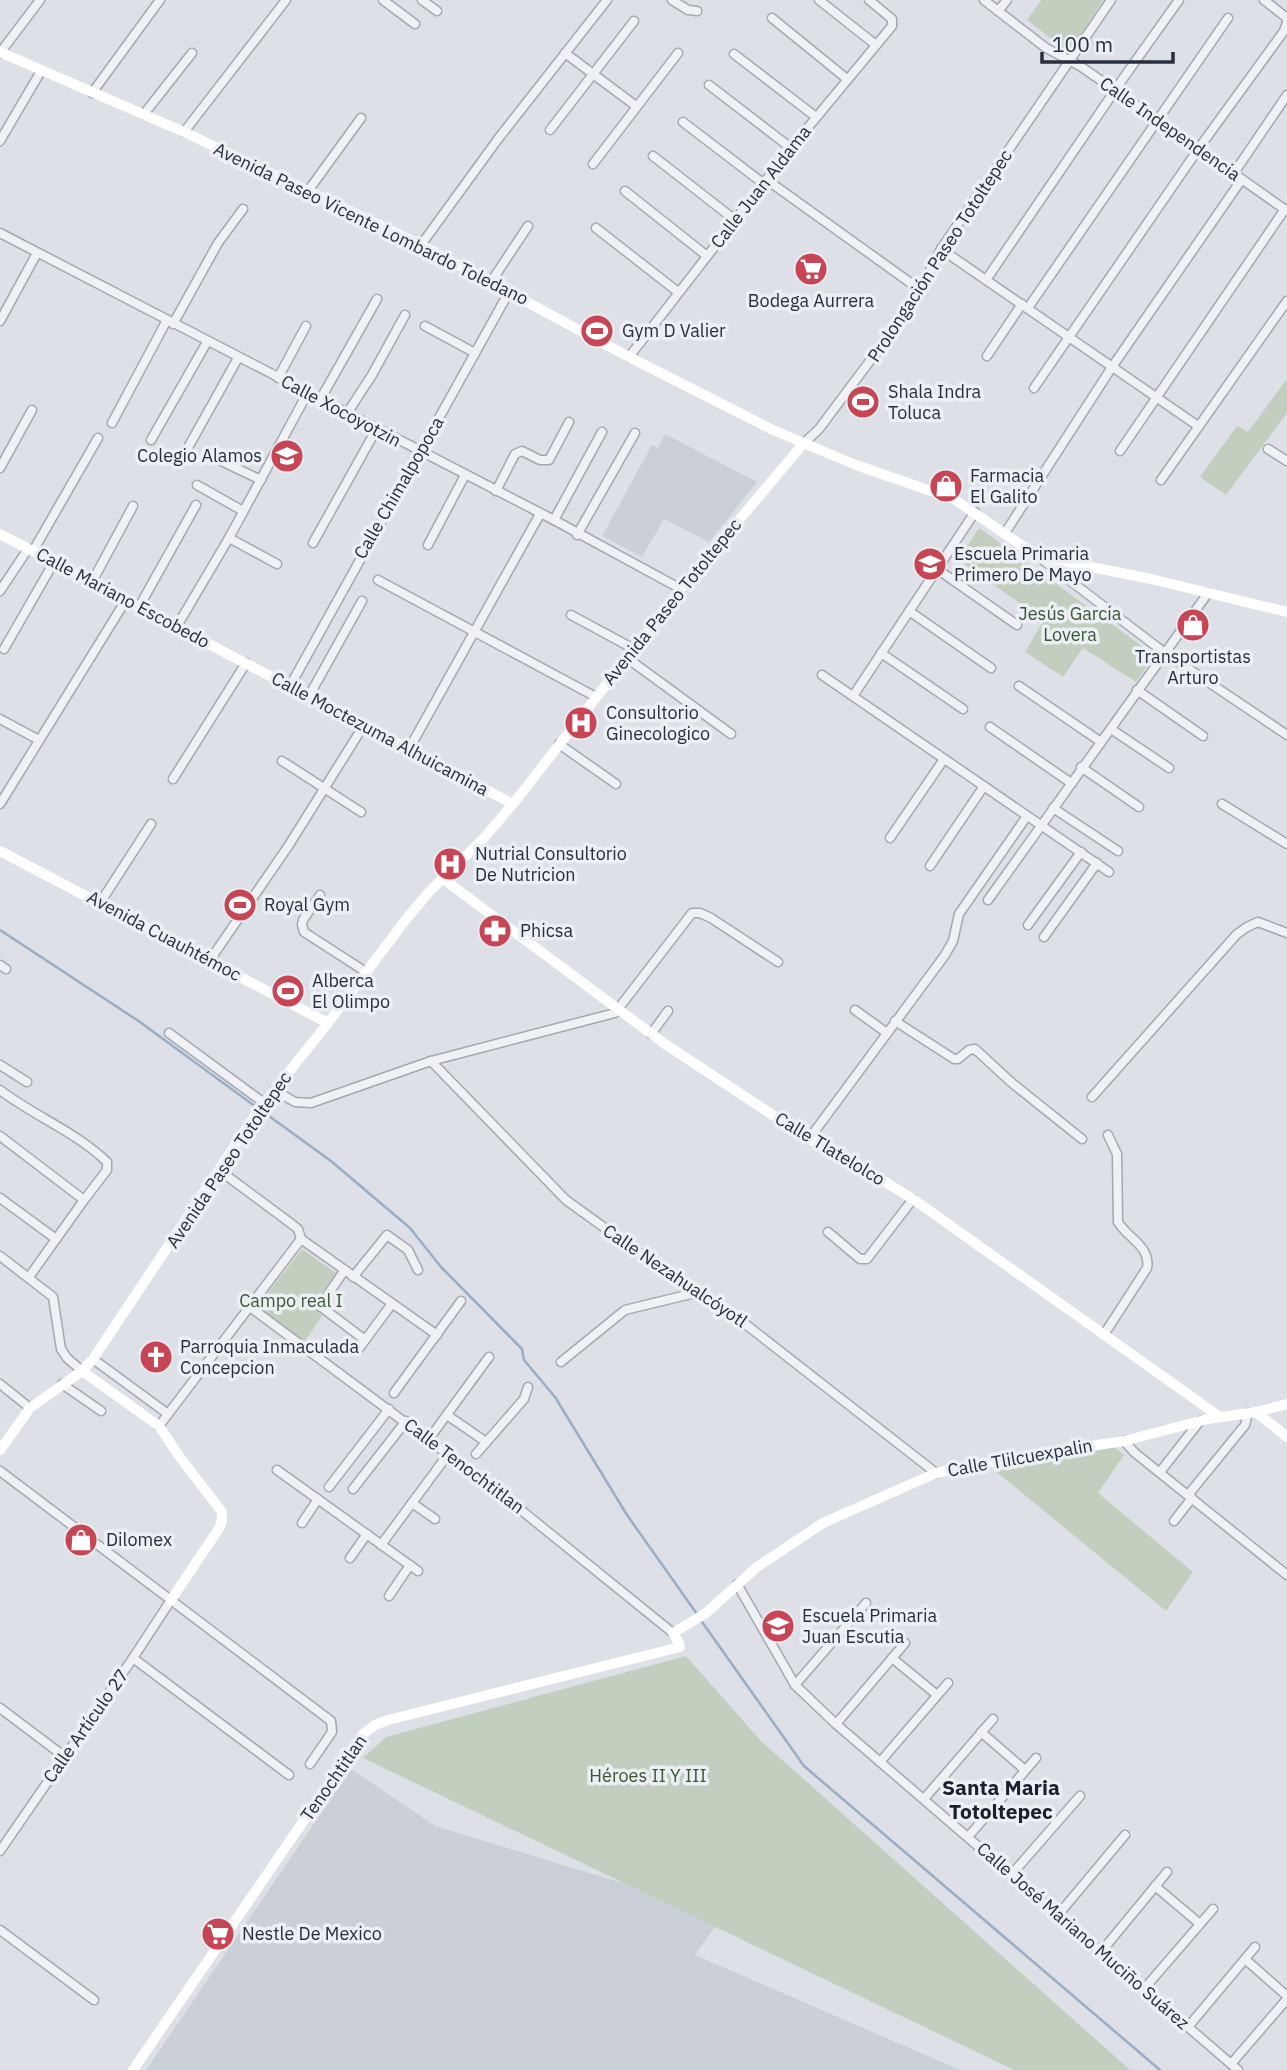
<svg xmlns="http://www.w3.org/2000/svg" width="1287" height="2070" viewBox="0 0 1287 2070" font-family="'IBM Plex Sans',sans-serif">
	<rect width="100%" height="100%" fill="#dde0e6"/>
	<!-- built -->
	<g fill="#cbcfd8">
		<polygon points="665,434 757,482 709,542 664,519 642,557 602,536 652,445 658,448"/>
		<polygon points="351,1769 435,1826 724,1914 695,1955 960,2070 146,2070"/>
	</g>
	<!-- green -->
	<g fill="#c2cfbe">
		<polygon points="1041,0 1103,0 1069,52 1027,20"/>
		<polygon points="1287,379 1287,413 1226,495 1200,477 1237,426 1248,432"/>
		<polygon points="979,528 1154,655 1136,682 1083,648 1063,677 1025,652 1044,620 958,560"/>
		<polygon points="302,1249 336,1273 315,1302 316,1309 322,1316 305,1341 258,1306"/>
		<polygon points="1114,1447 1124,1455 1098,1493 1193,1572 1166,1611 993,1469"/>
		<polygon points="686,1656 761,1741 1130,2070 1014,2070 363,1758 386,1737"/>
	</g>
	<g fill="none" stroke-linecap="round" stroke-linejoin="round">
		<!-- stream -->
		<g stroke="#99adc5" stroke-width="2.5">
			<polyline points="0,930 140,1022 256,1107"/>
			<polyline points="262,1111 331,1161 410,1228 441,1267 522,1349 524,1360 555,1397 627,1515 697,1614"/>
			<polyline points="700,1619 804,1766 1160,2070"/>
		</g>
		<defs>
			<g id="street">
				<polyline points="383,0 415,24"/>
				<polyline points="422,0 437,11"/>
				<polyline points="672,0 688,10 697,11"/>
				<polyline points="819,0 876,45"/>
				<polyline points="984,0 1046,48 1080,66 1115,90 1287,211"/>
				<polyline points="1264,0 1287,18"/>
				<polyline points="998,11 1007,0"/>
				<polyline points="772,18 847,79"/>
				<polyline points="0,53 40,0"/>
				<polyline points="565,53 636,106"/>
				<polyline points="734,54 816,117"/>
				<polyline points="709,85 791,148"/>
				<polyline points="92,93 160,0"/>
				<polyline points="144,114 192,53"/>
				<polyline points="683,122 764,184"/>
				<polyline points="550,130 634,21"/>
				<polyline points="184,132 286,0"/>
				<polyline points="0,141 41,71"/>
				<polyline points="653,156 735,220"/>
				<polyline points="593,164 678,53"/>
				<polyline points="1234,173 1287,95"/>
				<polyline points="767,180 919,289"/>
				<polyline points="308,191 361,118"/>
				<polyline points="625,191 707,256"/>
				<polyline points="596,228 678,292"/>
				<polyline points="0,233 554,520 681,589"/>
				<polyline points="421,245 498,139 607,0"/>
				<polyline points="941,249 1198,426"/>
				<polyline points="986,280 1122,80 1179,0"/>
				<polyline points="491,282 528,226"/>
				<polyline points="1028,308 1228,18"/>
				<polyline points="0,321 37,253"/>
				<polyline points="173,324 218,243 243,209"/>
				<polyline points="425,326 475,353"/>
				<polyline points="987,356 1022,304"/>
				<polyline points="629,357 791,148 892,26 892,19 869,0"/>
				<polyline points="278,378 306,326"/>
				<polyline points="1034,388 1199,148 1284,31 1287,22"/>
				<polyline points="320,400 377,299"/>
				<polyline points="346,415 372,375 405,315"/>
				<polyline points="112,423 167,320"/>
				<polyline points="151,440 207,342"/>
				<polyline points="803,444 819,429 914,302 941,249 1111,0"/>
				<polyline points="1268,449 1287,461"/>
				<polyline points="1120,451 1285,209"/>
				<polyline points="185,453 238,358"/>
				<polyline points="217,459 261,480"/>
				<polyline points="0,468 32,410"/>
				<polyline points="1161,480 1287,301"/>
				<polyline points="197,485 243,511"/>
				<polyline points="496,491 515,454 522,451 540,460 549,460 569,422"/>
				<polyline points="554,520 602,432"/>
				<polyline points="1005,533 1112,367 1242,179"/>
				<polyline points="577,535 635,433"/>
				<polyline points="229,538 277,564"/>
				<polyline points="313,543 376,430"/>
				<polyline points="428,545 465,475"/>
				<polyline points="33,551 98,438"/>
				<polyline points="1039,557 1165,653 1287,735"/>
				<polyline points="937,569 1017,625"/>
				<polyline points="378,580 596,697"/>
				<polyline points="92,582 133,506"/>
				<polyline points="0,591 28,549"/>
				<polyline points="139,607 196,505"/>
				<polyline points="909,611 991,668"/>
				<polyline points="571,615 634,649"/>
				<polyline points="177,626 229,538 307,394"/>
				<polyline points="4,649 54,562"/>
				<polyline points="881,653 963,709"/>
				<polyline points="627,658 731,734"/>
				<polyline points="822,675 1109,872"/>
				<polyline points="290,686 509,292"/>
				<polyline points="1019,686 1101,742"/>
				<polyline points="1137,690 1203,736"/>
				<polyline points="309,696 362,601"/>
				<polyline points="853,696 975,512"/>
				<polyline points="0,719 39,740"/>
				<polyline points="990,727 1071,783"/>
				<polyline points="1111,729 1169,768"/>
				<polyline points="559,744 616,784"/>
				<polyline points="409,749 540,514"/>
				<polyline points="282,761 361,812"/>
				<polyline points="1081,767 1139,807"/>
				<polyline points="173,779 246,663"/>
				<polyline points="0,804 126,600"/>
				<polyline points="1222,804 1287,844"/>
				<polyline points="1053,808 1118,851"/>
				<polyline points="890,838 944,759"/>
				<polyline points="930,866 984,786"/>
				<polyline points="320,895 303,920 302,925 304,932 366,972"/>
				<polyline points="988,900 1208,593"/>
				<polyline points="100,903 151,824"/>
				<polyline points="1028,925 1081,852"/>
				<polyline points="1044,937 1097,863"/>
				<polyline points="210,960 289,845 364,725"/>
				<polyline points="0,965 6,969"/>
				<polyline points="855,1010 887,1033"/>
				<polyline points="895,1021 954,1059 958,1059 969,1050 975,1049 1012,1083 1082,1139"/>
				<polyline points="169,1033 264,1103"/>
				<polyline points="651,1034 668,1011"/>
				<polyline points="431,1061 566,1200 695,1293 744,1323 936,1473"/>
				<polyline points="0,1065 27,1082"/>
				<path d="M 0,1090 C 34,1116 76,1132 107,1162 L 107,1170 L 84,1200"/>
				<polyline points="274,1090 295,1102 311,1103 431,1061 615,1013 692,913 700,913 711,918 778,962"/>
				<polyline points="1092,1097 1237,934 1247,927 1258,922 1287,933"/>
				<polyline points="0,1136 84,1200 29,1277"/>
				<polyline points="809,1139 945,955 953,941 959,914 1027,816"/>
				<polyline points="219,1170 293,1225 298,1229 301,1239"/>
				<polyline points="0,1198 56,1239"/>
				<polyline points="828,1232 860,1259 867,1259 913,1199"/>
				<polyline points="301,1239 437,1335"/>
				<polyline points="0,1256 53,1297 61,1349 67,1358 82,1371"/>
				<polyline points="344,1271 320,1306 365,1340"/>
				<polyline points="353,1277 387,1235 408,1250 418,1270"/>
				<polyline points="250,1307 500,1493 673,1633"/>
				<path d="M 1105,1333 L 1147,1268 C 1151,1246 1127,1238 1118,1222 L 1117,1154 L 1108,1135"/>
				<polyline points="357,1351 391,1305"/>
				<polyline points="93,1359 168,1414"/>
				<polyline points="561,1362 625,1310 695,1293"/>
				<polyline points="0,1384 30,1408"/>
				<polyline points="62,1384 101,1411"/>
				<polyline points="394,1393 461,1301"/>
				<polyline points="447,1415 486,1442"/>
				<polyline points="159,1426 301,1239"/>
				<polyline points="429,1439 489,1357"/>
				<polyline points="1124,1441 1135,1453 1287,1575"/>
				<polyline points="476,1454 524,1399 528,1387"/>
				<polyline points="277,1470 418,1571"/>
				<polyline points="0,1471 331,1721 332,1732 310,1764"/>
				<polyline points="1160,1472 1200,1421"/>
				<polyline points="329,1487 389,1409"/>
				<polyline points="353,1489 406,1421"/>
				<polyline points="1188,1495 1245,1425 1248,1413"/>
				<polyline points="412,1503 435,1519"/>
				<polyline points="1174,1521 1192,1498"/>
				<polyline points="302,1523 318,1499"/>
				<polyline points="381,1545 449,1453"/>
				<polyline points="350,1558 367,1534"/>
				<polyline points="737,1584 795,1685 836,1724 1238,2070"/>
				<polyline points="389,1596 410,1565"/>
				<polyline points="133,1658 289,1775"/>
				<polyline points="892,1658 937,1695"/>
				<polyline points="795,1685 866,1603"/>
				<polyline points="0,1708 65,1757"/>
				<polyline points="836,1724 905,1643"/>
				<polyline points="981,1732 1025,1770"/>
				<polyline points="880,1762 948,1683"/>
				<polyline points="924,1799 993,1719"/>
				<polyline points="968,1837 1036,1758"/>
				<polyline points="0,1851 133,1658 171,1600"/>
				<polyline points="1012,1874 1080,1796"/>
				<polyline points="1155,1886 1200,1924"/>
				<polyline points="1058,1915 1125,1835"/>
				<polyline points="0,1930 94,2000"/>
				<polyline points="1101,1952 1167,1872"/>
				<polyline points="1245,1959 1287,1996"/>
				<polyline points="1144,1989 1213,1909"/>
				<polyline points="1188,2027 1255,1947"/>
				<polyline points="1231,2064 1287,1999"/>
			</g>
		</defs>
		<!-- street casing -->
		<use href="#street" stroke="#a3a7b0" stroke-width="11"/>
		<!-- street -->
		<use href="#street" stroke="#eff1f4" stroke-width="8"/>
		<!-- secondary -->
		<g stroke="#fff" stroke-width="10">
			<polyline points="0,52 184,132 421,245 629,357 773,430 856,465 954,499 1037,556 1151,579 1287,612"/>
			<polyline points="0,534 513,804"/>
			<polyline points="0,851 328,1023"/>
			<polyline points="442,878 665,1044 809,1139 844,1157 913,1199 1220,1417"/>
			<polyline points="82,1371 159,1426 179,1456 222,1512 222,1520 220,1527 171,1600"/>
			<polyline points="1256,1412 1287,1437"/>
			<polyline points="0,1450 30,1408 82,1371 93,1359 260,1108 328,1023 404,922 428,893 483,839 513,804 681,589 803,444"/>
			<polyline points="679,1643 673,1633 706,1613 757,1567 823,1523 936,1473 1001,1460 1124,1441 1208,1419 1256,1412 1287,1404"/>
			<polyline points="133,2070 363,1734 375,1725 388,1720 680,1647"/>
		</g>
	</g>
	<!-- icons -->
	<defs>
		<symbol id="supermarket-disc" viewBox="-11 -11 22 22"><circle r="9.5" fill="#c74655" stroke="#eceff4"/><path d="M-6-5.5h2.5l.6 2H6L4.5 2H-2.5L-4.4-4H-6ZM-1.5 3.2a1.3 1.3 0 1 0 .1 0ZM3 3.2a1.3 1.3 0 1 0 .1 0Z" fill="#fff"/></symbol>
		<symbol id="stadium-disc" viewBox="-11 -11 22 22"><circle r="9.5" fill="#c74655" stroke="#eceff4"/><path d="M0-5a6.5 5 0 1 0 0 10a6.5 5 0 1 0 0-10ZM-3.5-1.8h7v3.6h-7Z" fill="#fff"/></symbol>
		<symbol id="school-disc" viewBox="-11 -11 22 22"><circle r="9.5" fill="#c74655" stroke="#eceff4"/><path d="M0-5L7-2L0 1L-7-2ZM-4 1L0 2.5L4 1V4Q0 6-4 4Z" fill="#fff"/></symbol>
		<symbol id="shop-disc" viewBox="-11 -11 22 22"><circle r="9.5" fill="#c74655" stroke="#eceff4"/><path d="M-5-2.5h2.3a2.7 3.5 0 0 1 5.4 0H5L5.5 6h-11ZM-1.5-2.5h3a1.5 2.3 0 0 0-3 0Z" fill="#fff"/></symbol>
		<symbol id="hospital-disc" viewBox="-11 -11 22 22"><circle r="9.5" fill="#c74655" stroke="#eceff4"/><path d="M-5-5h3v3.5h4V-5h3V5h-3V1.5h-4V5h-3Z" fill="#fff"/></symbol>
		<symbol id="pharmacy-disc" viewBox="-11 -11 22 22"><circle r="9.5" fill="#c74655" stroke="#eceff4"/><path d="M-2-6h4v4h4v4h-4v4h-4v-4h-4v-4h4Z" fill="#fff"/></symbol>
		<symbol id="church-disc" viewBox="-11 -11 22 22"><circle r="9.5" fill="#c74655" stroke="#eceff4"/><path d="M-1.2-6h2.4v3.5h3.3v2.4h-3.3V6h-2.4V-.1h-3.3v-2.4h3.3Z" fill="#fff"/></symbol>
	</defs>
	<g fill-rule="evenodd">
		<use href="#supermarket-disc" x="792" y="250" width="38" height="38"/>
		<use href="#stadium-disc" x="578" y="312" width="38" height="38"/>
		<use href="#stadium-disc" x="844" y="383" width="38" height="38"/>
		<use href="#school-disc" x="268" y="437" width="38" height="38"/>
		<use href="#shop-disc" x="927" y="467" width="38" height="38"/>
		<use href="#school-disc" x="911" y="545" width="38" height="38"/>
		<use href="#shop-disc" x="1174" y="606" width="38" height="38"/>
		<use href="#hospital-disc" x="562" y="704" width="38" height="38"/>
		<use href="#hospital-disc" x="431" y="845" width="38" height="38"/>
		<use href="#stadium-disc" x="221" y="886" width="38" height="38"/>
		<use href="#pharmacy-disc" x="476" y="912" width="38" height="38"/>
		<use href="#stadium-disc" x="269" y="972" width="38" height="38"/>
		<use href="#church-disc" x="137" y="1338" width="38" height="38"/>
		<use href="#shop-disc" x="62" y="1521" width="38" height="38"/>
		<use href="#school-disc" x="759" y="1607" width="38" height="38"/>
		<use href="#supermarket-disc" x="199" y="1915" width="38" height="38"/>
	</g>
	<g text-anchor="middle" stroke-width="7" stroke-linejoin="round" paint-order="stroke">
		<!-- street labels -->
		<g font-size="18" fill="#272e3c" stroke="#eceff4">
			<text transform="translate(1170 129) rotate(35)" y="6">Calle Independencia</text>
			<text transform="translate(761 187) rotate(-52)" y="6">Calle Juan Aldama</text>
			<text transform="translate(371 224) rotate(26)" y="6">Avenida Paseo Vicente Lombardo Toledano</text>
			<text transform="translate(940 256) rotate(-57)" y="6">Prolongación Paseo Totoltepec</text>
			<text transform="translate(341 411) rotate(28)" y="6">Calle Xocoyotzin</text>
			<text transform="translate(399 488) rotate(-60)" y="6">Calle Chimalpopoca</text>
			<text transform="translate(123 598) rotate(28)" y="6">Calle Mariano Escobedo</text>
			<text transform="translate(672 602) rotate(-51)" y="6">Avenida Paseo Totoltepec</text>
			<text transform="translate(380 734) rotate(28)" y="6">Calle Moctezuma Alhuicamina</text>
			<text transform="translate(164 936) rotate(28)" y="6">Avenida Cuauhtémoc</text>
			<text transform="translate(830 1149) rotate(31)" y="6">Calle Tlatelolco</text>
			<text transform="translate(229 1160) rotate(-56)" y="6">Avenida Paseo Totoltepec</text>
			<text transform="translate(675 1276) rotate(34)" y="6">Calle Nezahualcóyotl</text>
			<text transform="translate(1020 1458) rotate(-10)" y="6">Calle Tlilcuexpalin</text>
			<text transform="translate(464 1466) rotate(37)" y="6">Calle Tenochtitlan</text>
			<text transform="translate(86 1726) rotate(-55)" y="6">Calle Artículo 27</text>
			<text transform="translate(334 1778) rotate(-55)" y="6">Tenochtitlan</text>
			<text transform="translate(1083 1936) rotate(41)" y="6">Calle José Mariano Muciño Suárez</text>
		</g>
		<!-- poi labels -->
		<g font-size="18" fill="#272e3c" stroke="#eceff4" text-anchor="start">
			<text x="811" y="307" text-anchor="middle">Bodega Aurrera</text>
			<text x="622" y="337">Gym D Valier</text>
			<text x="888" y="398">Shala Indra<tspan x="888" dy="21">Toluca</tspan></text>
			<text x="262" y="462" text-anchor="end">Colegio Alamos</text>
			<text x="970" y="482">Farmacia<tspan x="970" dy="21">El Galito</tspan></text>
			<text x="954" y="560">Escuela Primaria<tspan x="954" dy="21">Primero De Mayo</tspan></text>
			<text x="1193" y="663" text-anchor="middle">Transportistas<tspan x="1193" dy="21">Arturo</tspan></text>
			<text x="606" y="719">Consultorio<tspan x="606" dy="21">Ginecologico</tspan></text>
			<text x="475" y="860">Nutrial Consultorio<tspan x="475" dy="21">De Nutricion</tspan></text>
			<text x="264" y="911">Royal Gym</text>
			<text x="520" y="937">Phicsa</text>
			<text x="312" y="987">Alberca<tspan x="312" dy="21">El Olimpo</tspan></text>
			<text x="180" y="1353">Parroquia Inmaculada<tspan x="180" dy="21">Concepcion</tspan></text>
			<text x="106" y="1546">Dilomex</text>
			<text x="802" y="1622">Escuela Primaria<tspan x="802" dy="21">Juan Escutia</tspan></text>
			<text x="242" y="1940">Nestle De Mexico</text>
		</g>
		<!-- park labels -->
		<g font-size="18" fill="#3a5735" stroke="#eceff4">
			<text x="1070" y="620">Jesús Garcia<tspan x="1070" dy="21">Lovera</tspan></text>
			<text x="291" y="1307">Campo real I</text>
			<text x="648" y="1782">Héroes II Y III</text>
		</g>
		<!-- quarter labels -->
		<g font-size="21" font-weight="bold" fill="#191f2c" stroke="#eceff4">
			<text x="1001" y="1795">Santa Maria<tspan x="1001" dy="24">Totoltepec</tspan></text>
		</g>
	</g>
	<!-- scale -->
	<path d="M1042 52v10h131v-10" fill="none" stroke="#272e3c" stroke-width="3.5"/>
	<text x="1052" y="52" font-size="21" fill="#272e3c" stroke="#eceff4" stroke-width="5" paint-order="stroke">100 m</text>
</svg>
